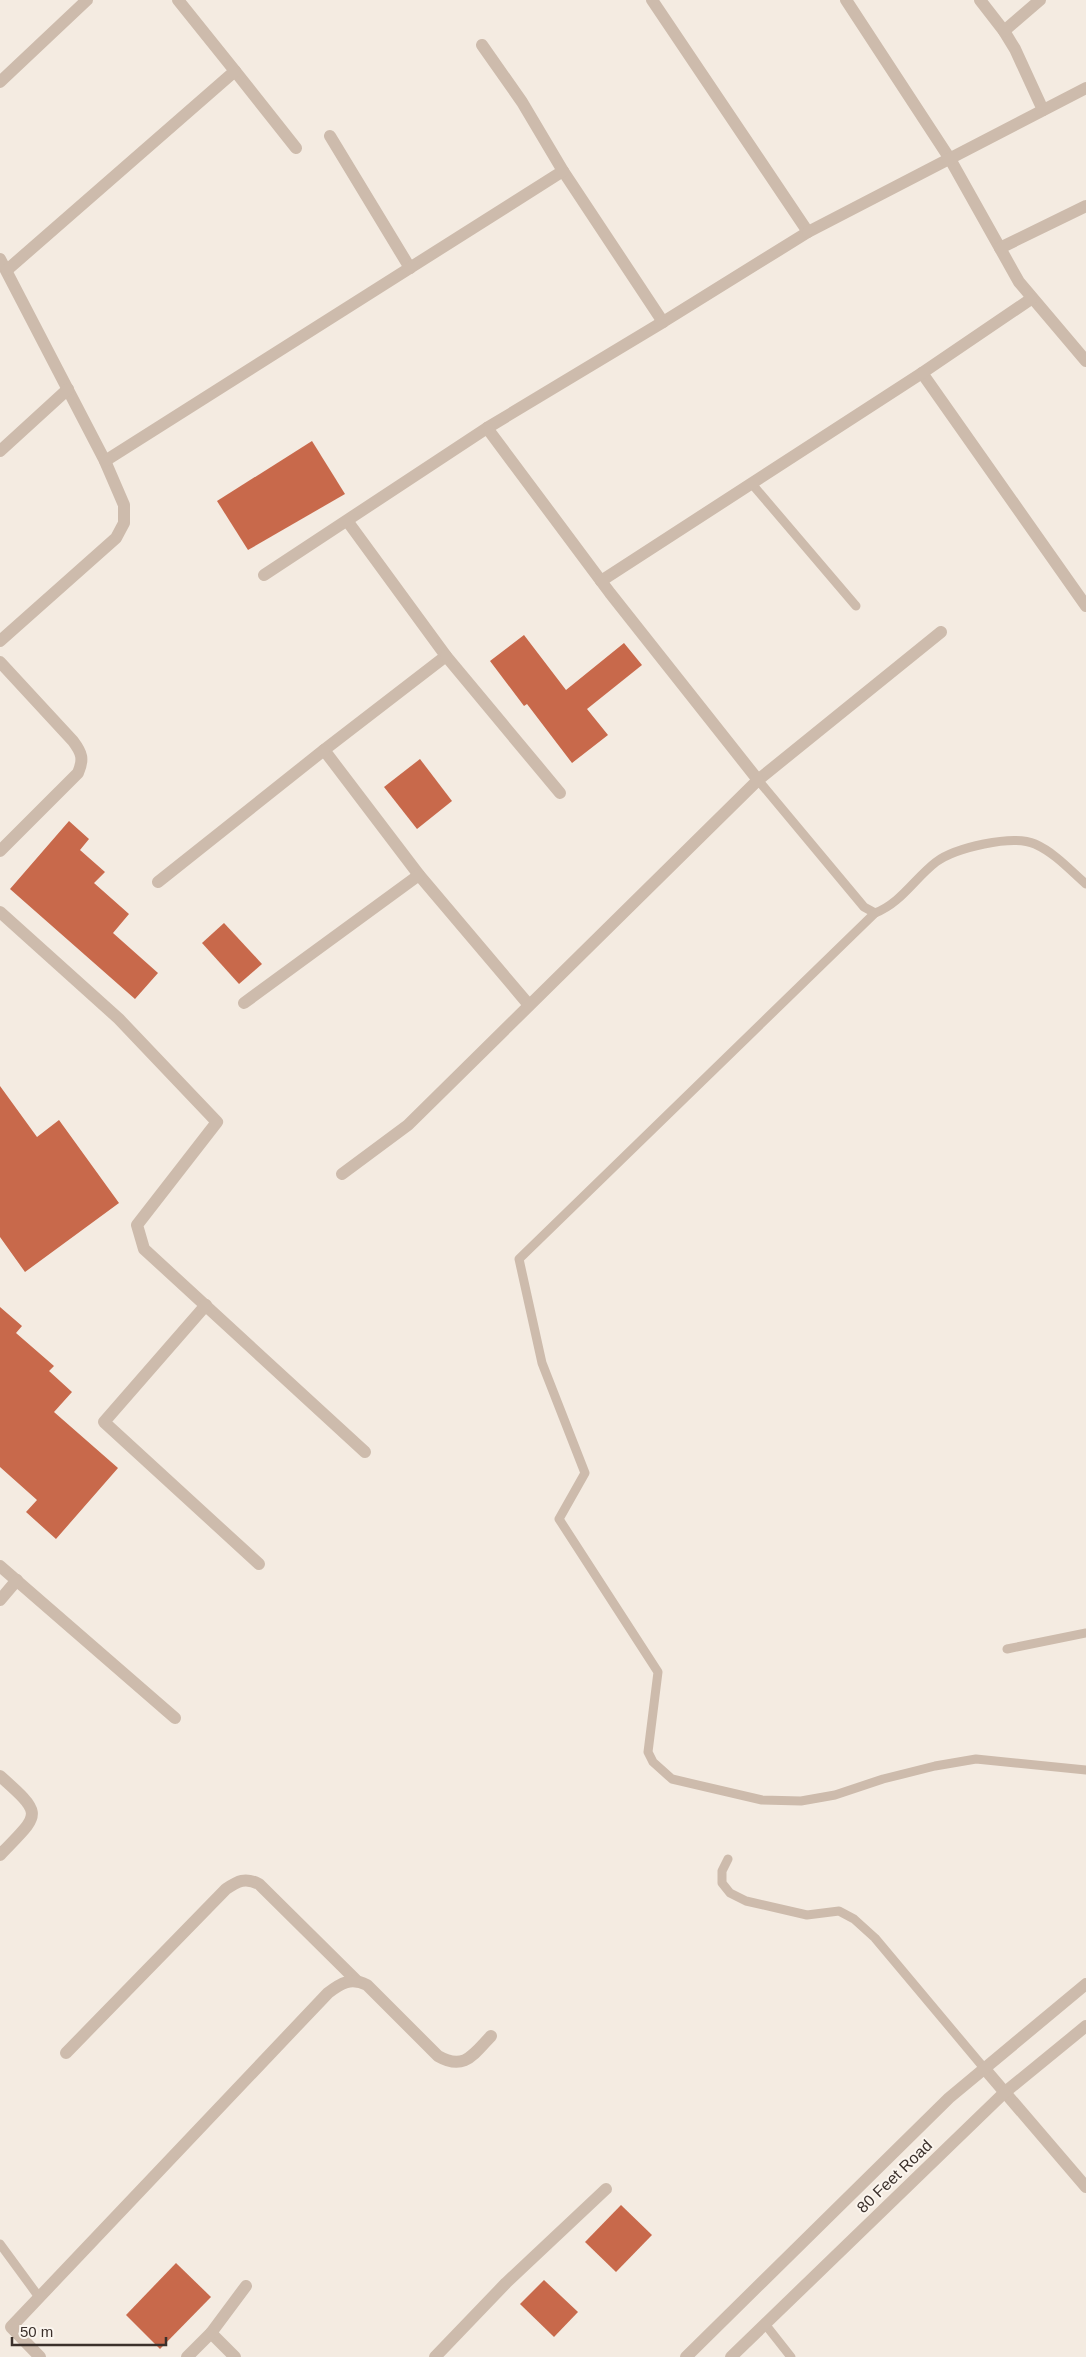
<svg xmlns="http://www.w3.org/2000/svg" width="1086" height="2357" viewBox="0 0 1086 2357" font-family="Helvetica,sans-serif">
	<rect width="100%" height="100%" fill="#f4ebe1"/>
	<!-- building -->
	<g fill="#c8694b">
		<polygon points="312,441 345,494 248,550 217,501"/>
		<polygon points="524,635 566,690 624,643 642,665 587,709 608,735 572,763 527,704 524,706 490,661"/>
		<polygon points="420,759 452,801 417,829 384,787"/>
		<polygon points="69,821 89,839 80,850 105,872 94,883 129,914 113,933 158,973 135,999 10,889"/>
		<polygon points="224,923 262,964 239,984 202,943"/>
		<polygon points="0,1086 37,1137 59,1120 119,1203 25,1272 0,1237"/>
		<polygon points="0,1307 22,1326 16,1333 54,1366 49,1371 72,1392 54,1412 118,1468 56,1539 26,1512 37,1500 0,1467"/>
		<polygon points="621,2205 652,2235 616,2272 585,2242"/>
		<polygon points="176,2263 211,2297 160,2349 126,2315"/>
		<polygon points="544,2280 578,2312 554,2337 520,2304"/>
	</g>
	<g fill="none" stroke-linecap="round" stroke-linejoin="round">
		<!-- service -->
		<g stroke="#cdbbac" stroke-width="9">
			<polyline points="752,484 856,606"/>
			<path d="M 758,780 L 864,907 L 875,913 C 901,903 914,879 936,862 C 955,848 1012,834 1035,844 C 1055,853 1070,870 1086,884"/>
			<polyline points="875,913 519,1259 542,1363 585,1473 559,1519 658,1672 648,1752 653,1762 672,1779 762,1800 801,1801 835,1795 883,1779 935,1766 976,1759 1086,1770"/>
			<polyline points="1007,1649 1086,1633"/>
			<polyline points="728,1859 722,1871 722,1883 730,1893 746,1901 807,1915 839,1911 854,1919 875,1938 984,2068"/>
			<polyline points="0,2244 39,2297"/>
			<polyline points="765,2324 791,2357"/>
		</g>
		<!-- minor -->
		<g stroke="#cdbbac" stroke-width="12">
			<polyline points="846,0 950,159 1019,282 1086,361"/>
			<polyline points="980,0 1004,31 1015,49 1043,110"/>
			<polyline points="1004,31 1040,0"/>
			<polyline points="235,71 296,148"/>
			<polyline points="0,82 87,0"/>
			<polyline points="330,136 410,268"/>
			<polyline points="563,171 663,322 808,232 652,0"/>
			<polyline points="808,232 1086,88"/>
			<polyline points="1000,248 1086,206"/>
			<polyline points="0,259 105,461 124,505 124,523 116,538 0,641"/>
			<polyline points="7,270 235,71 178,0"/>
			<polyline points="922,373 1086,606"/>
			<polyline points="0,451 68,389"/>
			<polyline points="105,461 563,171 522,102 482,45"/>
			<polyline points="348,522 446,656 324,750 419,875 529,1005"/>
			<polyline points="264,575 487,428 663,322"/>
			<polyline points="601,581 922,373 1031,299"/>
			<polyline points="446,656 560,793"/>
			<path d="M 0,662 L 73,741 C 82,753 84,759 78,773 L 0,851"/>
			<polyline points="758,780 941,632"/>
			<polyline points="158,882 324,750"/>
			<polyline points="0,912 119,1019 217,1122 137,1225 144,1249 365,1452"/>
			<polyline points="244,1003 419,875"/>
			<polyline points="342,1174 408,1125 758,780 610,593 487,428"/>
			<polyline points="206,1305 104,1422 259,1564"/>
			<polyline points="0,1566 175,1718"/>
			<polyline points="0,1600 17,1580"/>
			<path d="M 0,1776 C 45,1816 40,1813 0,1855"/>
			<path d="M 66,2053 L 226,1889 C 238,1881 245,1877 259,1884 L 356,1980"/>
			<polyline points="984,2068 1086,2187"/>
			<polyline points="211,2333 235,2357"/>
			<path d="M 40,2357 L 11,2327 L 328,1993 C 341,1983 351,1977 367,1985 L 438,2056 C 464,2071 473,2055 491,2036"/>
			<polyline points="187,2357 211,2333 246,2286"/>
			<polyline points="435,2357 506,2283 606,2189"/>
			<polyline points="686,2357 949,2098 1086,1984"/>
		</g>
		<!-- tertiary -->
		<polyline stroke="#cdbbac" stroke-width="12" points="731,2357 1004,2093 1086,2026"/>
	</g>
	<g text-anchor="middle" stroke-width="4" stroke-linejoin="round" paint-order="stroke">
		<!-- street labels -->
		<g font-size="16" fill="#3b302b" stroke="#fbf5ee">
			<text transform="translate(894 2176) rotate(-44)" y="6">80 Feet Road</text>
		</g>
	</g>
	<!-- scale -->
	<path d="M12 2337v8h154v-8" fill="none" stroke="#3b302b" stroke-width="2.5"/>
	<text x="20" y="2337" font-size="15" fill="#3b302b" stroke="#fbf5ee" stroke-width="4" paint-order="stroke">50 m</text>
</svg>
